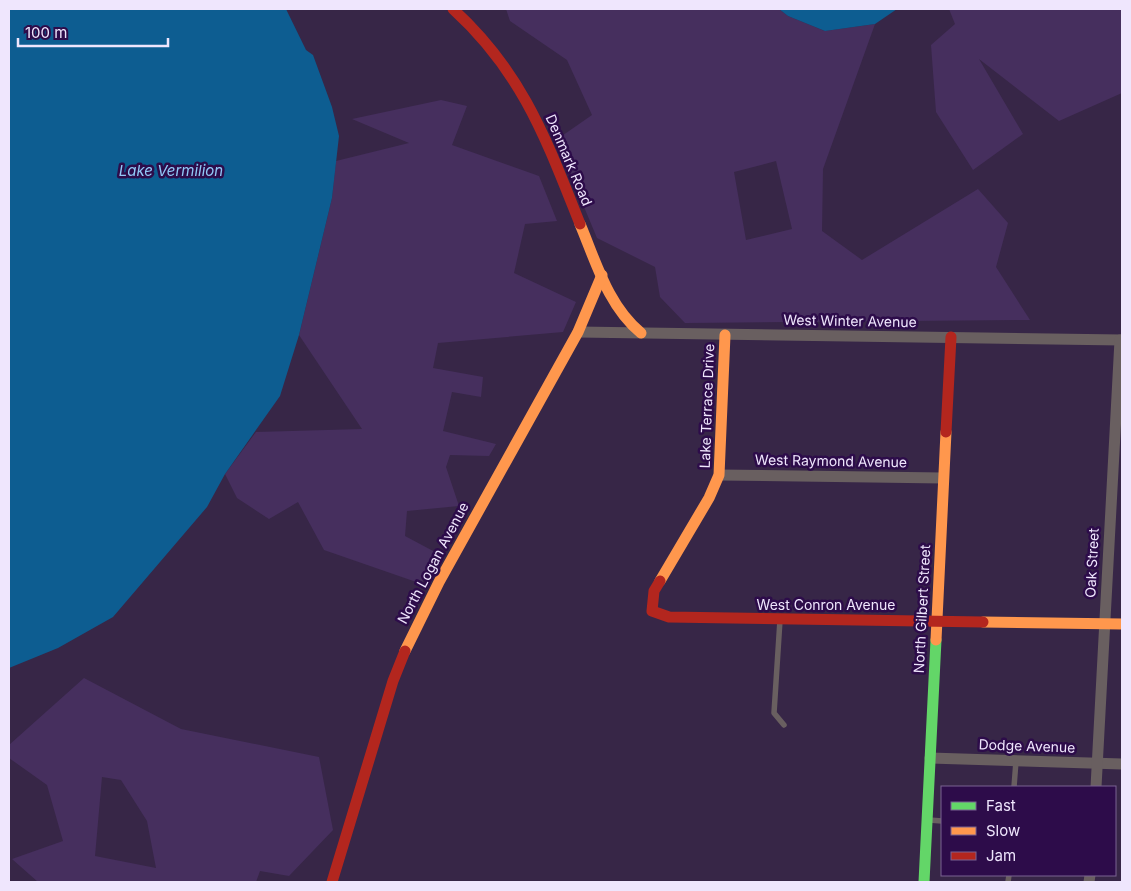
<svg xmlns="http://www.w3.org/2000/svg" width="1131" height="891" viewBox="0 0 1131 891" font-family="Inter,sans-serif">
	<rect width="100%" height="100%" fill="#372647"/>
	<!-- green -->
	<g fill="#462f5e" fill-rule="evenodd">
		<path d="M 506,9 L 779,9 L 788,16 L 825,31 L 875,24 L 823,169 L 822,231 L 862,260 L 978,189 L 1008,223 L 996,267 L 1030,320 L 685,323 L 660,297 L 655,267 L 597,238 L 556,140 L 592,115 L 567,60 L 510,21 ZM 776,161 L 792,229 L 746,240 L 734,172 Z"/>
		<polygon points="949,9 1122,9 1122,93 1059,121 979,59 1023,134 973,170 936,112 931,45 955,24"/>
		<polygon points="441,100 467,106 452,145 539,176 557,221 525,224 514,273 576,302 563,332 438,343 433,368 483,377 481,397 452,392 443,431 496,444 489,456 450,455 446,467 459,506 407,511 405,536 435,552 422,584 324,550 298,502 269,519 237,498 225,474 256,432 362,429 299,335 332,198 336,161 409,143 352,119"/>
		<path d="M 84,678 L 181,729 L 319,757 L 333,830 L 289,876 L 260,871 L 256,882 L 38,882 L 12,859 L 63,841 L 47,785 L 9,758 L 9,745 ZM 102,777 L 121,780 L 147,821 L 156,868 L 95,856 Z"/>
	</g>
	<!-- water -->
	<g fill="#0d5d91">
		<polygon points="9,9 286,9 306,50 313,55 332,107 339,136 332,198 299,335 280,396 225,474 207,507 113,617 58,648 9,668"/>
		<polygon points="779,9 897,9 875,24 825,31 788,16"/>
	</g>
	<g fill="none" stroke-linecap="round" stroke-linejoin="round">
		<!-- lane -->
		<g stroke="#695f60" stroke-width="5.5">
			<polyline points="780,620 774,713 784,725"/>
			<polyline points="1014,787 1016,761"/>
			<polyline points="929,820 942,821"/>
			<polyline points="1008,882 1009,875"/>
		</g>
		<!-- street -->
		<g stroke="#695f60" stroke-width="11">
			<polyline points="578,332 1122,340"/>
			<polyline points="719,475 943,478"/>
			<polyline points="930,758 1122,764"/>
			<polyline points="1096,787 1120,340"/>
			<polyline points="1089,882 1090,875"/>
		</g>
		<!-- fast -->
		<polyline stroke="#63d668" stroke-width="11" points="924,882 936,640"/>
		<!-- slow -->
		<g stroke="#ff974d" stroke-width="11">
			<path d="M 580,224 C 596,262 608,306 641,333"/>
			<polyline points="660,581 709,498 719,475 725,335"/>
			<polyline points="983,622 1122,624"/>
			<polyline points="936,640 946,432"/>
			<polyline points="405,651 439,582 578,332 602,275"/>
		</g>
		<!-- jam -->
		<g stroke="#b3261e" stroke-width="11">
			<path d="M 453,9 C 523,73 546,139 580,224"/>
			<polyline points="946,432 951,337"/>
			<polyline points="660,581 654,591 652,611 669,617 983,622"/>
			<polyline points="332,882 393,681 405,651"/>
		</g>
	</g>
	<g text-anchor="middle" stroke-width="5" stroke-linejoin="round" paint-order="stroke">
		<!-- street labels -->
		<g font-size="14" fill="#efe6fd" stroke="#2d0c4a">
			<text transform="translate(569 160) rotate(67)" y="5">Denmark Road</text>
			<text transform="translate(850 321) rotate(1)" y="5">West Winter Avenue</text>
			<text transform="translate(707 406) rotate(-88)" y="5">Lake Terrace Drive</text>
			<text transform="translate(831 461) rotate(1)" y="5">West Raymond Avenue</text>
			<text transform="translate(433 563) rotate(-62)" y="5">North Logan Avenue</text>
			<text transform="translate(1092 563) rotate(-87)" y="5">Oak Street</text>
			<text x="826" y="610">West Conron Avenue</text>
			<text transform="translate(922 609) rotate(-87)" y="5">North Gilbert Street</text>
			<text transform="translate(1027 746) rotate(2)" y="5">Dodge Avenue</text>
		</g>
		<!-- water labels -->
		<g font-size="15" font-style="italic" fill="#91c9f7" stroke="#2d0c4a">
			<text x="171" y="176">Lake Vermilion</text>
		</g>
	</g>
	<!-- border -->
	<rect width="1131" height="891" fill="none" stroke="#efe6fd" stroke-width="20"/>
	<!-- legend -->
	<rect x="941" y="786" width="175" height="90" fill="#2d0c4a" stroke="#7b6392"/>
	<rect x="951" y="802" width="25" height="8" fill="#63d668" stroke="#7b6392"/>
	<text x="986" y="811" font-size="15" fill="#efe6fd">Fast</text>
	<rect x="951" y="827" width="25" height="8" fill="#ff974d" stroke="#7b6392"/>
	<text x="986" y="836" font-size="15" fill="#efe6fd">Slow</text>
	<rect x="951" y="852" width="25" height="8" fill="#b3261e" stroke="#7b6392"/>
	<text x="986" y="861" font-size="15" fill="#efe6fd">Jam</text>
	<!-- scale -->
	<path d="M18 38v8h150v-8" fill="none" stroke="#efe6fd" stroke-width="2.5"/>
	<text x="25" y="38" font-size="15" fill="#efe6fd" stroke="#2d0c4a" stroke-width="4" paint-order="stroke">100 m</text>
</svg>
